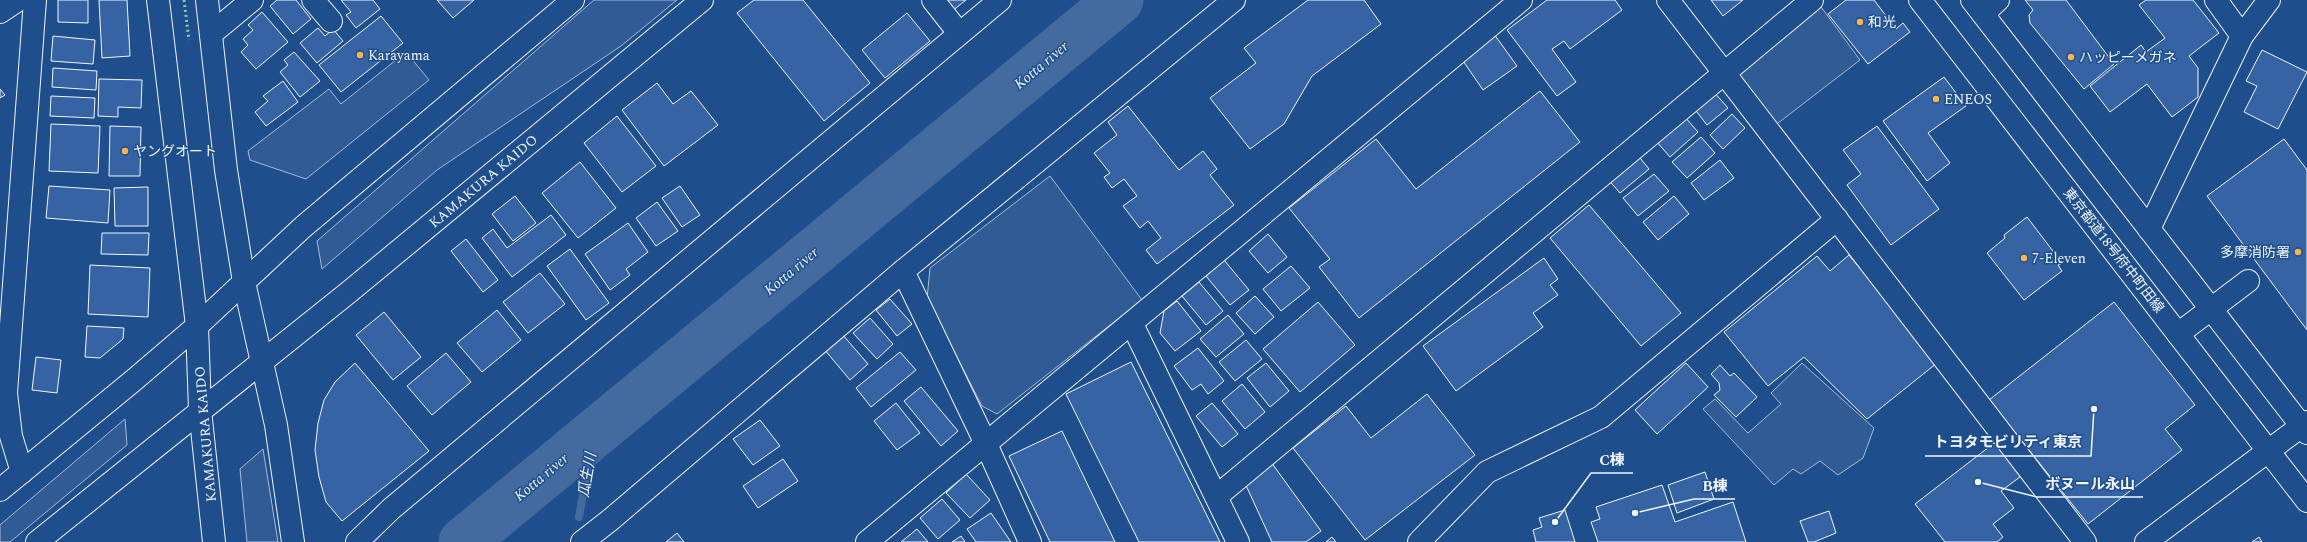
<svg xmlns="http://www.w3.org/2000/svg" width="2307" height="542" viewBox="0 0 2307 542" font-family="Spectral,'Noto Sans JP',serif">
	<rect width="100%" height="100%" fill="#1f4e8c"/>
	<!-- built -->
	<g fill="#305b95" stroke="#a8bbd7">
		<polygon points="594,0 677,0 621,46 437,170 322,269 317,241"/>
		<polygon points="1816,0 1860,60 1769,130 1724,72"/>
		<polygon points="406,52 429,80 306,179 250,160 248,151 329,89 341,104"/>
		<polygon points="1050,176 1142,300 997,414 982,406 927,299 930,268"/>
		<polygon points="1802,363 1874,428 1863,458 1838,475 1820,461 1801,474 1793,469 1774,485 1703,409 1715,399 1748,433 1781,404 1771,393"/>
		<polygon points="125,419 127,445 10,542 0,542 0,525"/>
		<polygon points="263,449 278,542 247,542 240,469"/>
	</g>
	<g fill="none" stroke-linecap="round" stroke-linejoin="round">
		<!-- stream -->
		<polyline stroke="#446ba0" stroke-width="8" points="579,517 594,433"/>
		<!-- river -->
		<polyline stroke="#446ba0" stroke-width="49" points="463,542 1119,0"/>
	</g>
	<!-- building -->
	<g fill="#3563a3" stroke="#f2f6ff">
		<polygon points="58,0 88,0 88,23 58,22"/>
		<polygon points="99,0 127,0 130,56 102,58"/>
		<polygon points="277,0 296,0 311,19 293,34 270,6"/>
		<polygon points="341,0 373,0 380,9 356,28 346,15 351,12"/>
		<polygon points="437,0 474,0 453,18"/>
		<polygon points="754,0 803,0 870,83 824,121 737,13"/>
		<polygon points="943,0 966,0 952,11"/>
		<polygon points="1308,0 1364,0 1381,24 1312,76 1284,124 1250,149 1210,98 1256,63 1244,48"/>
		<polygon points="1547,0 1615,0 1622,10 1570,49 1564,41 1552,49 1576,82 1557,96 1507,30"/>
		<polygon points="1711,0 1743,0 1723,16"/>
		<polygon points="1846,0 1874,0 1896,29 1903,23 1910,32 1868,64 1828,14"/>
		<polygon points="2025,0 2066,0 2114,64 2084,89 2030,23 2029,15 2033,10"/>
		<polygon points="2146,0 2193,0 2219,33 2189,56 2198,68 2198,97 2172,117 2147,84 2110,112 2090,86 2141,45 2146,52 2165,38 2139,5"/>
		<polygon points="262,12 288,42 256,69 241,52 248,45 243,39 253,30 248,25"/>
		<polygon points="907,13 930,41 885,78 862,50"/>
		<polygon points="381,16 403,43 341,92 319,65"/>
		<polygon points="318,28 325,36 333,29 343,41 317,63 300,43"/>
		<polygon points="1494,34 1517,66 1483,90 1461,58"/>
		<polygon points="53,36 95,40 93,64 51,61"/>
		<polygon points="2262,50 2307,72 2278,129 2244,112 2257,86 2246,81"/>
		<polygon points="294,52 320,81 300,97 280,72 288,65 284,60"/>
		<polygon points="53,68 97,71 96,90 52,87"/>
		<polygon points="1944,77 1966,106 1928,133 1950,163 1927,181 1883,121"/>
		<polygon points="99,79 142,80 141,108 118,107 118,117 98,116"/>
		<polygon points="283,81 298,102 266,126 255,112 268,101 263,96"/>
		<polygon points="657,83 673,104 691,91 718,125 664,166 622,110"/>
		<polygon points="0,89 5,95 0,98"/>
		<polygon points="1540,91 1580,142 1359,318 1319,267 1330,259 1289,208 1376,139 1416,189"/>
		<polygon points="1713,91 1728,108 1707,125 1693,107"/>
		<polygon points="51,96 95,98 94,118 50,116"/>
		<polygon points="1128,106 1179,170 1203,151 1217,169 1210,175 1234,205 1157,264 1146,250 1161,238 1148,221 1140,228 1123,206 1137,196 1124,179 1112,188 1104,177 1110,173 1094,153 1117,135 1108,122"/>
		<polygon points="1732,114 1745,128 1723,149 1710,135"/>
		<polygon points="617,116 656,166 622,192 584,143"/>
		<polygon points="1684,116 1698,132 1670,157 1656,141"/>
		<polygon points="51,124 100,126 98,173 49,171"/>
		<polygon points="110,126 141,127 140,176 109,176"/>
		<polygon points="1877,126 1939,209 1891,245 1847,185 1861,174 1843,150"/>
		<polygon points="1701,137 1715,153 1687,178 1672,162"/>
		<polygon points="2284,139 2307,170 2307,330 2207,196"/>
		<polygon points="1636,153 1649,169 1620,193 1606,177"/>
		<polygon points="1720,160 1734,178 1704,200 1691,183"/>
		<polygon points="580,162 616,208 578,238 542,193"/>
		<polygon points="1654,174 1669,191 1638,216 1623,198"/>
		<polygon points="49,186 110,190 108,223 46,218"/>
		<polygon points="680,186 700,215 682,227 662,198"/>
		<polygon points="148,187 148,226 115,226 114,188"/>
		<polygon points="515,196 536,223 513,241 492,214"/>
		<polygon points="1674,196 1689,214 1658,240 1643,222"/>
		<polygon points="657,202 678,231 656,246 636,218"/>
		<polygon points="1589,205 1681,313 1641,346 1550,238"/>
		<polygon points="551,215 566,235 512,277 482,238 493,229 507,248"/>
		<polygon points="2027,217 2062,263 2058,265 2062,271 2024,300 1987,253 2005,238 2004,235"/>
		<polygon points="628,223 648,252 626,269 630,275 610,290 585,254"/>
		<polygon points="102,233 149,233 148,255 101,254"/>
		<polygon points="1268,234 1287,257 1268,273 1249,251"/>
		<polygon points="466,239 498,280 483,292 451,251"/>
		<polygon points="570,249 609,303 586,320 547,266"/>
		<polygon points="1849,255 1937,363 1867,419 1804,357 1768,386 1724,332 1817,256 1830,271"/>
		<polygon points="1544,258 1558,279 1550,285 1558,295 1533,313 1543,327 1456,391 1423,346"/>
		<polygon points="1224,260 1249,290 1230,305 1206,276"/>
		<polygon points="90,265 150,268 148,317 88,314"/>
		<polygon points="1291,266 1310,288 1281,311 1263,289"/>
		<polygon points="540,273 565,304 528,333 503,302"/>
		<polygon points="1199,282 1223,311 1206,325 1182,296"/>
		<polygon points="1255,296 1274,317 1255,334 1236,313"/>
		<polygon points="890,299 912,324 897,336 876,310"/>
		<polygon points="1177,301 1201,331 1175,351 1160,333 1164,311"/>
		<polygon points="1318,302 1355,345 1300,392 1263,349"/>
		<polygon points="2114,302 2195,405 2165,429 2182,450 2088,524 1989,400"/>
		<polygon points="497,310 521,340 482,372 457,343"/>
		<polygon points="384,312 421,357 393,380 356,335"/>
		<polygon points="1228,315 1244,334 1216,357 1200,339"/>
		<polygon points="870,318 893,344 877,359 853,333"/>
		<polygon points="87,326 124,328 123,339 100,358 85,357"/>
		<polygon points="842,334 868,364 850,380 824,349"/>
		<polygon points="1246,340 1262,359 1235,381 1219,362"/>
		<polygon points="1198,348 1224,381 1208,394 1201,384 1192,390 1174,366"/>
		<polygon points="900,352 916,370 871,407 856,388"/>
		<polygon points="446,353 471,382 432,415 407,386"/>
		<polygon points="36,357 61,360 57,393 32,390"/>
		<polygon points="1131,362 1220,542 1139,542 1066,394"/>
		<polygon points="355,363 429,451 342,521 326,502 319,477 315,450 318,423 324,400 335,382"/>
		<polygon points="1266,363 1289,391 1270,407 1247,378"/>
		<polygon points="1686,363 1708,387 1657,434 1635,410"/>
		<polygon points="1720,365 1730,376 1734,373 1757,397 1736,417 1714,395 1720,390 1719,383 1711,374"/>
		<polygon points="1242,384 1265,412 1245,429 1222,401"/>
		<polygon points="921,387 958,431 941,446 904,401"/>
		<polygon points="1427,394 1475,455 1365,540 1293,448 1346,406 1371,438"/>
		<polygon points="896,403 920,433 897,450 874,421"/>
		<polygon points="1212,403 1238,434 1222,447 1196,416"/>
		<polygon points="760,420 780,446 753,465 733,439"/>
		<polygon points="1062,431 1115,542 1050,542 1009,456"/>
		<polygon points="1998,440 2024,474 2001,491 2014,508 1993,524 2003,537 1997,542 1945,542 1915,504"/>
		<polygon points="783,459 798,481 758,508 743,486"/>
		<polygon points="1271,462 1321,531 1306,542 1272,542 1244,481"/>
		<polygon points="1705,472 1714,499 1677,513 1668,485"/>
		<polygon points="966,474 990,500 970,518 946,493"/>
		<polygon points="1662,485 1675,522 1733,502 1746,542 1598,542 1591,522 1600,519 1596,507"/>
		<polygon points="942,499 960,520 938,539 920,518"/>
		<polygon points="1565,510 1575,542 1536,542 1533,530 1542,527 1539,518"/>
		<polygon points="1829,511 1836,533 1814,542 1808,542 1800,521"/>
		<polygon points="991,513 1011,542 976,542 967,529"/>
		<polygon points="917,529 928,542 901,542"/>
		<polygon points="677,533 684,542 666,542"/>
		<polygon points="961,536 965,542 952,542"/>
		<polygon points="1332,537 1336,542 1326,542"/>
		<polygon points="2259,537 2262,542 2252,542"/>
	</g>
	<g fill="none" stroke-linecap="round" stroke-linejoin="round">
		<defs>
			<g id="minor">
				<polyline points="313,0 331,21"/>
				<polyline points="933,0 959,33"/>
				<polyline points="1668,0 2085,542"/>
				<polyline points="2216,0 2242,36"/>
				<polyline points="0,12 18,0"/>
				<polyline points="1983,14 1998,0"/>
				<polyline points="211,34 252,0"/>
				<polyline points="2149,229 2242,36 2269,0"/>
				<polyline points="903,271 986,444 1030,542"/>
				<polyline points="1132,324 1238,542"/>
				<polyline points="2178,334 2248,281"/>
				<polyline points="22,472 11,436 6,393 35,0"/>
				<polyline points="1217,496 1812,0"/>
				<polyline points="357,542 391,509 1000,0"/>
				<polyline points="582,542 609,521 903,271 1234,0"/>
				<polyline points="867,542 1521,0"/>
				<polyline points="1419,542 1487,472 1601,417 1837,219"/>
				<polyline points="2146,542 2307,422"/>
			</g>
			<g id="major">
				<polyline points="158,0 197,326 200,410 214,542"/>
				<polyline points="207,0 226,170 244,282 276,425 293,542"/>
				<polyline points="1920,0 2307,501"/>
				<polyline points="1972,0 2307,433"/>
				<polyline points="0,490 134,380 197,326 303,227 573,0"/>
				<polyline points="37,542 349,292 702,0"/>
			</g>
		</defs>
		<!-- minor casing -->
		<use href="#minor" stroke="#f2f6ff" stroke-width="24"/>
		<!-- major casing -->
		<use href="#major" stroke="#f2f6ff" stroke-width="24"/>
		<!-- minor -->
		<use href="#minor" stroke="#1f4e8c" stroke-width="22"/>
		<!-- major -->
		<use href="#major" stroke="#1f4e8c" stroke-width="22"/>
		<!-- hedge -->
		<polyline stroke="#97c8a6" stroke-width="3" stroke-dasharray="2 3" stroke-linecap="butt" points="184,0 189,40"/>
	</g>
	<!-- markers -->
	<g fill="#ffb74d" stroke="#1f4e8c" stroke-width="1.5">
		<circle cx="1860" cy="22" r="4"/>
		<circle cx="360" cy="55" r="4"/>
		<circle cx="2071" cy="57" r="4"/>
		<circle cx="1936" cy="99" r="4"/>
		<circle cx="125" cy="151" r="4"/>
		<circle cx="2298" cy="252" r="4"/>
		<circle cx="2024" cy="258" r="4"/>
	</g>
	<g text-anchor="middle" stroke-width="3" stroke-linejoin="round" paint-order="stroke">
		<!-- poi labels -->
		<g font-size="14" fill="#f2f6ff" stroke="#1f4e8c" text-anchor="start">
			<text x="1868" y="27">和光</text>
			<text x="368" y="60">Karayama</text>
			<text x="2079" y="62">ハッピーメガネ</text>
			<text x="1944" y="104">ENEOS</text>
			<text x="133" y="156">ヤングオート</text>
			<text x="2290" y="257" text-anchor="end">多摩消防署</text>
			<text x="2032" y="263">7-Eleven</text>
		</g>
		<!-- street labels -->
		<g font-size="14" fill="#f2f6ff" stroke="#1f4e8c">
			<text transform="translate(483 181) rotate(-40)" y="5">KAMAKURA KAIDO</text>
			<text transform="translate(2114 250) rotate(52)" y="5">東京都道18号府中町田線</text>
			<text transform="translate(205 434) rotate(-95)" y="5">KAMAKURA KAIDO</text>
		</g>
		<!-- water labels -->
		<g font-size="15" font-style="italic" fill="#f2f6ff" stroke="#1f4e8c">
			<text transform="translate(1041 65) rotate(-40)" y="5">Kotta river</text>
			<text transform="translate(791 271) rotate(-40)" y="5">Kotta river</text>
			<text transform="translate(587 475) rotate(-80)" y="5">瓜生川</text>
			<text transform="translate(541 477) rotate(-40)" y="5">Kotta river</text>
		</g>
	</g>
	<!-- callouts -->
	<path fill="none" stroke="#f2f6ff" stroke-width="1.5" d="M2094 409L2091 456H1925M1555 522L1591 473H1633M1978 482L2037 497H2143M1635 513L1694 499H1735"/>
	<g fill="#f2f6ff" stroke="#1f4e8c" stroke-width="1.5">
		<circle cx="2094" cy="409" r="4"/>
		<circle cx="1555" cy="522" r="4"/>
		<circle cx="1978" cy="482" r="4"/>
		<circle cx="1635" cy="513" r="4"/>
	</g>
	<g font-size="15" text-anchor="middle" font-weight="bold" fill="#f2f6ff" stroke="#1f4e8c" stroke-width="3" stroke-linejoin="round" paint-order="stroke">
		<text x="2008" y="447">トヨタモビリティ東京</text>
		<text x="1612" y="465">C棟</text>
		<text x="2090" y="489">ボヌール永山</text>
		<text x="1715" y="491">B棟</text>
	</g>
</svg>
